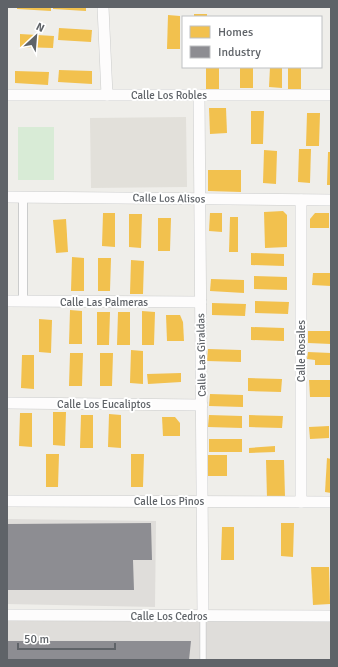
<svg xmlns="http://www.w3.org/2000/svg" width="338" height="667" viewBox="0 0 338 667" font-family="Signika,sans-serif">
	<rect width="100%" height="100%" fill="#efeeea"/>
	<!-- industrial -->
	<g fill="#dfddda">
		<polygon points="7,519 156,521 155,607 7,604"/>
		<polygon points="7,618 331,619 331,660 7,660"/>
	</g>
	<!-- education -->
	<polygon fill="#e2e0da" points="186,117 187,187 91,188 90,118"/>
	<!-- green -->
	<rect fill="#d8ebd6" x="18" y="127" width="36" height="53"/>
	<!-- homes -->
	<g fill="#f2c14e">
		<polygon points="17,7 51,7 51,11 17,9"/>
		<polygon points="53,7 86,7 86,11 53,9"/>
		<rect x="194" y="14" width="13" height="3"/>
		<polygon points="168,15 180,16 180,49 167,49"/>
		<polygon points="59,28 92,30 91,42 58,40"/>
		<polygon points="20,34 54,36 53,48 20,47"/>
		<rect x="206" y="67" width="13" height="24"/>
		<rect x="240" y="67" width="13" height="21"/>
		<polygon points="270,67 282,67 282,88 269,87"/>
		<rect x="288" y="67" width="13" height="22"/>
		<polygon points="59,70 92,71 92,84 58,82"/>
		<polygon points="15,71 49,72 48,85 15,83"/>
		<polygon points="209,108 226,108 227,133 210,134"/>
		<polygon points="251,111 264,111 263,144 251,144"/>
		<polygon points="307,113 320,113 319,146 306,146"/>
		<polygon points="299,149 311,149 310,183 298,182"/>
		<polygon points="264,150 277,151 276,184 263,183"/>
		<polygon points="328,152 331,152 331,185 327,185"/>
		<polygon points="208,170 241,170 241,192 208,191"/>
		<polygon points="283,211 287,215 287,247 265,248 264,212"/>
		<polygon points="103,213 115,213 115,247 102,246"/>
		<polygon points="210,213 222,213 222,232 209,231"/>
		<polygon points="315,213 329,213 329,228 310,228 310,219"/>
		<polygon points="129,214 142,214 141,248 129,247"/>
		<polygon points="230,217 238,217 238,252 229,252"/>
		<polygon points="158,218 171,218 170,251 158,251"/>
		<polygon points="66,219 68,252 56,253 53,220"/>
		<polygon points="251,253 284,254 284,266 251,265"/>
		<polygon points="72,257 84,258 84,291 71,291"/>
		<polygon points="98,258 111,258 110,291 98,291"/>
		<polygon points="131,260 144,261 143,294 130,294"/>
		<polygon points="313,273 331,273 331,286 312,285"/>
		<polygon points="254,276 287,277 287,290 254,289"/>
		<polygon points="211,279 244,280 244,293 210,291"/>
		<polygon points="255,301 289,302 288,314 255,313"/>
		<polygon points="212,303 246,304 245,316 212,315"/>
		<polygon points="70,310 82,311 82,344 69,344"/>
		<polygon points="142,311 155,312 154,345 142,345"/>
		<polygon points="97,312 110,312 109,345 97,345"/>
		<polygon points="118,312 130,312 130,345 117,345"/>
		<polygon points="166,315 180,315 183,322 184,341 167,341"/>
		<polygon points="39,319 52,320 51,353 39,352"/>
		<polygon points="251,327 284,328 284,341 251,340"/>
		<polygon points="308,331 331,331 331,344 308,343"/>
		<polygon points="208,349 241,350 241,362 207,361"/>
		<polygon points="131,350 143,351 143,384 130,383"/>
		<polygon points="308,352 331,353 331,365 315,365 315,360 307,359"/>
		<polygon points="70,353 83,353 82,386 69,386"/>
		<polygon points="100,353 113,353 112,386 100,386"/>
		<polygon points="22,355 34,355 34,389 21,388"/>
		<polygon points="181,373 181,382 148,384 147,374"/>
		<polygon points="248,378 282,379 281,392 248,391"/>
		<polygon points="309,380 331,380 331,397 310,397"/>
		<polygon points="210,394 243,395 243,407 209,406"/>
		<polygon points="53,412 66,412 65,446 53,445"/>
		<polygon points="20,413 32,413 32,447 19,446"/>
		<polygon points="109,414 121,415 121,448 108,447"/>
		<polygon points="81,415 93,415 93,448 80,448"/>
		<polygon points="209,415 242,416 242,428 208,427"/>
		<polygon points="249,415 283,416 282,428 249,427"/>
		<polygon points="162,417 175,417 180,423 180,436 163,436"/>
		<polygon points="329,426 329,438 310,439 309,427"/>
		<rect x="209" y="439" width="33" height="13"/>
		<polygon points="275,446 275,452 249,453 249,448"/>
		<polygon points="46,454 59,454 58,487 46,487"/>
		<polygon points="131,454 144,454 143,487 131,487"/>
		<rect x="208" y="455" width="19" height="21"/>
		<polygon points="327,458 331,459 331,493 325,492"/>
		<polygon points="266,460 284,460 285,497 267,498"/>
		<polygon points="281,523 294,523 293,557 281,556"/>
		<polygon points="222,527 234,527 234,560 221,560"/>
		<polygon points="311,567 329,567 330,604 313,605"/>
	</g>
	<!-- industry -->
	<g fill="#8d8d92">
		<polygon points="151,523 152,560 133,560 134,590 7,590 7,524"/>
		<polygon points="7,641 191,641 189,660 7,660"/>
	</g>
	<g fill="none" stroke-linecap="round" stroke-linejoin="round">
		<defs>
			<polyline id="service" points="203,660 203,616"/>
			<polyline id="pedestrian" points="23,197 23,302"/>
			<g id="minor">
				<polyline points="103,7 107,95"/>
				<polyline points="7,95 331,95"/>
				<polyline points="199,95 203,616"/>
				<polyline points="7,197 331,200"/>
				<polyline points="7,301 201,302"/>
				<polyline points="7,403 202,405"/>
				<polyline points="7,501 331,502"/>
				<polyline points="301,502 301,200"/>
				<polyline points="7,615 331,616"/>
			</g>
		</defs>
		<!-- service casing -->
		<use href="#service" stroke="#cbcccc" stroke-width="7"/>
		<!-- pedestrian casing -->
		<use href="#pedestrian" stroke="#cbcccc" stroke-width="10"/>
		<!-- minor casing -->
		<use href="#minor" stroke="#cbcccc" stroke-width="12"/>
		<!-- service -->
		<use href="#service" stroke="#fdfcfc" stroke-width="5.5"/>
		<!-- pedestrian -->
		<use href="#pedestrian" stroke="#fdfcfc" stroke-width="8"/>
		<!-- minor -->
		<use href="#minor" stroke="#fdfcfc" stroke-width="11"/>
	</g>
	<g text-anchor="middle" stroke-width="4" stroke-linejoin="round" paint-order="stroke">
		<!-- street labels -->
		<g font-size="11" fill="#5f6368" stroke="#fff">
			<text x="169" y="99">Calle Los Robles</text>
			<text transform="translate(169 198) rotate(1)" y="4">Calle Los Alisos</text>
			<text x="104" y="306">Calle Las Palmeras</text>
			<text transform="translate(301 351) rotate(-90)" y="4">Calle Rosales</text>
			<text transform="translate(201 355) rotate(-91)" y="4">Calle Las Giraldas</text>
			<text x="104" y="408">Calle Los Eucaliptos</text>
			<text x="169" y="505">Calle Los Pinos</text>
			<text x="169" y="620">Calle Los Cedros</text>
		</g>
	</g>
	<!-- border -->
	<rect width="338" height="667" fill="none" stroke="#5f6368" stroke-width="16"/>
	<!-- legend -->
	<rect x="182" y="16" width="140" height="52" fill="#ffffff" stroke="#bfc1c3"/>
	<rect x="190" y="26" width="20" height="12" fill="#f2c14e" stroke="#bfc1c3"/>
	<text x="218" y="36" font-size="12" fill="#5f6368">Homes</text>
	<rect x="190" y="46" width="20" height="12" fill="#8d8d92" stroke="#bfc1c3"/>
	<text x="218" y="56" font-size="12" fill="#5f6368">Industry</text>
	<!-- north arrow -->
	<g transform="translate(36 36) rotate(26)" stroke="#ffffff" stroke-width="3" paint-order="stroke">
	<path d="M0-3L7 15L0 10L-7 15Z" fill="#5f6368"/>
	<text y="-6" font-size="11" font-weight="bold" text-anchor="middle" fill="#5f6368">N</text>
	</g>
	<!-- scale -->
	<path d="M18 643v6h97v-6" fill="none" stroke="#5f6368" stroke-width="2"/>
	<text x="24" y="643" font-size="12" fill="#5f6368" stroke="#ffffff" stroke-width="3" paint-order="stroke">50 m</text>
</svg>
